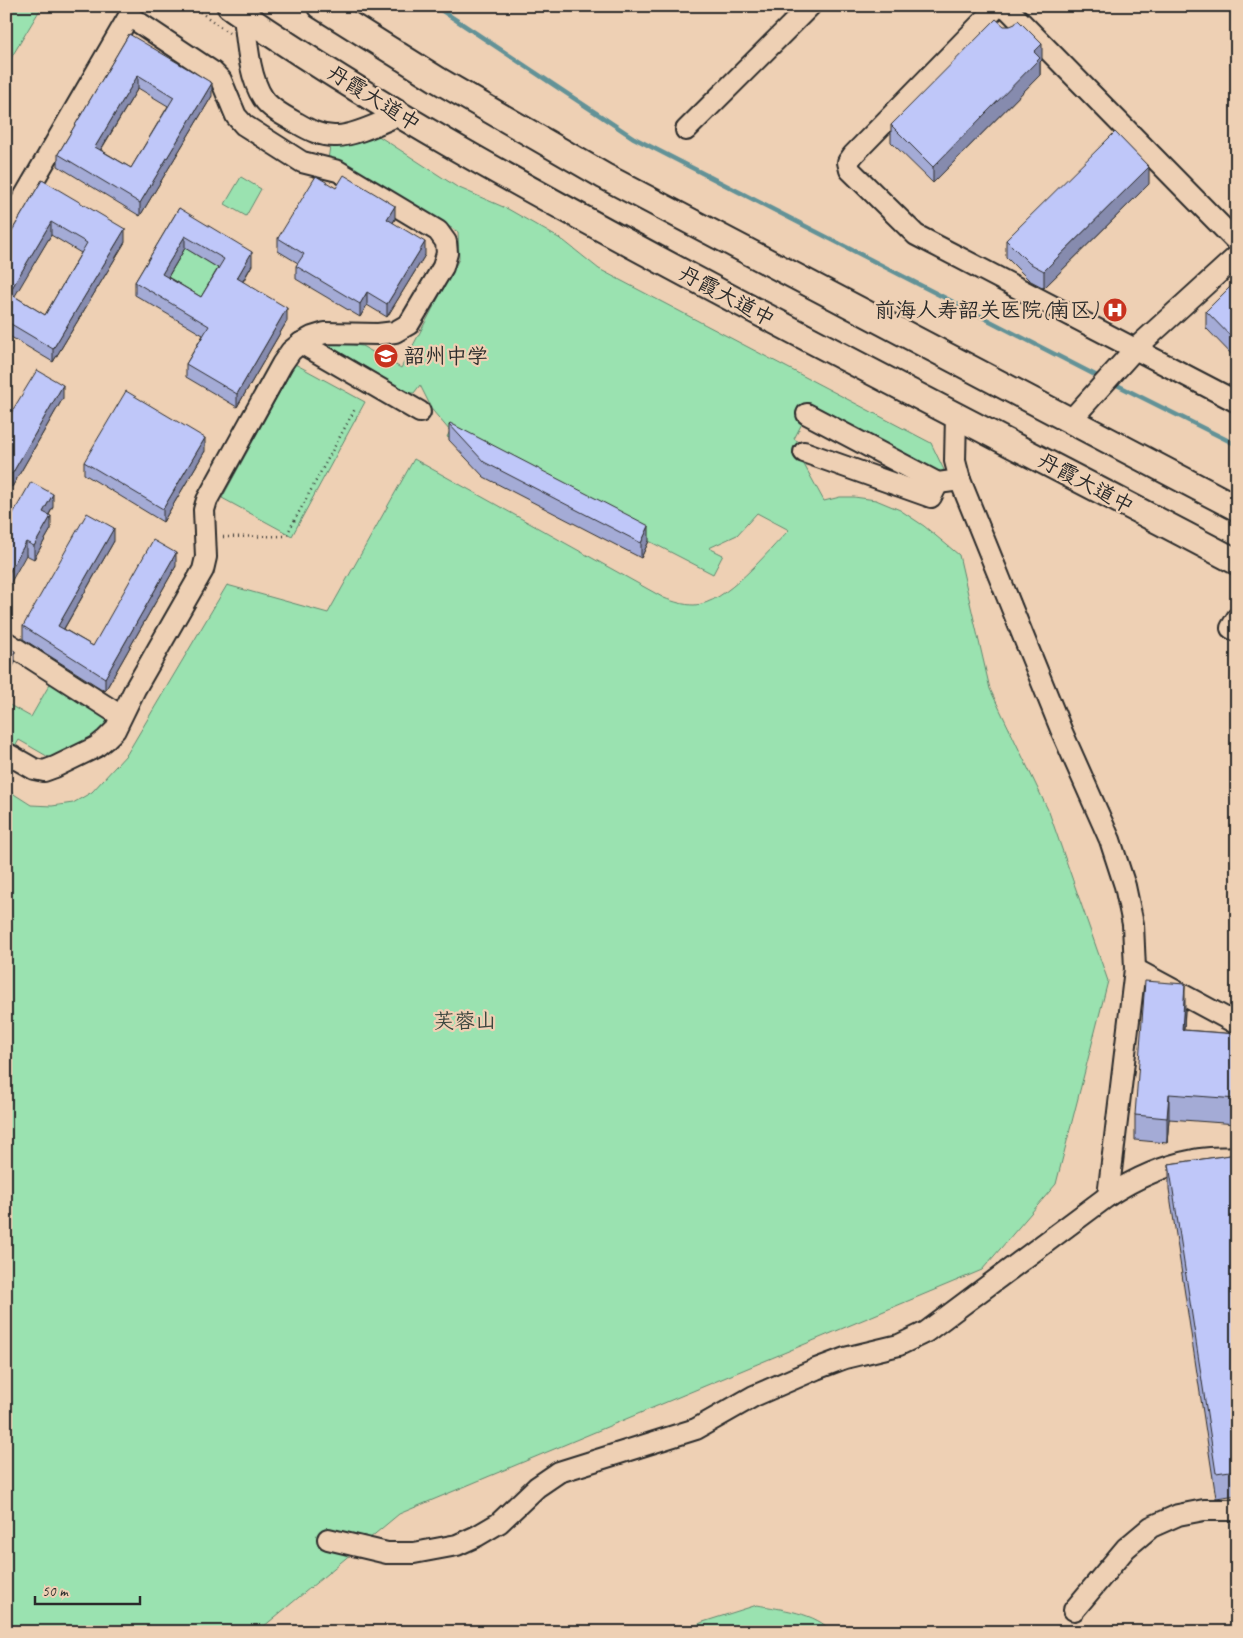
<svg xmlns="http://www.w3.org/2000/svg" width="1243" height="1638" viewBox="0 0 1243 1638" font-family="Caveat,'LXGW WenKai TC',sans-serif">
	<rect width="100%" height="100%" fill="#eed0b4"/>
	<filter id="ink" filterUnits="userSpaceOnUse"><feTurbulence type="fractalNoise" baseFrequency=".02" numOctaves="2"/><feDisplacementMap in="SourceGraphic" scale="10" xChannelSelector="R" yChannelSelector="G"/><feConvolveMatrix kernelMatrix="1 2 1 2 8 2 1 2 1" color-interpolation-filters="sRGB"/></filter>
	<g filter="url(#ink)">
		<!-- green -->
		<g fill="#9ae2b0" stroke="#62866e">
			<polygon points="6,6 39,6 41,8 11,58 6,62"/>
			<path d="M 377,135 L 457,187 L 508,209 L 564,241 L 599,269 L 931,443 L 944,470 L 937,473 L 811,406 L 794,439 L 807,446 L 801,459 L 824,501 L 840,497 L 854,497 L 876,500 L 900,510 L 924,526 L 959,555 L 990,689 L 1049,812 L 1108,981 L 1056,1184 L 982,1270 L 399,1514 L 257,1632 L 6,1632 L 6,789 L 31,805 L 52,806 L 73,803 L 92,792 L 127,754 L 227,585 L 328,613 L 414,459 L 664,598 C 674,602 684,605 694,605 C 725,605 768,551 789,530 L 757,513 L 737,535 L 709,548 L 723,555 L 713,574 L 447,437 L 450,431 L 433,411 L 420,385 L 414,393 L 409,393 L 328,345 L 327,343 L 329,341 L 362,346 L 401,368 L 459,259 L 458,232 L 341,160 L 328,159 L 330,147 Z"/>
			<polygon points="241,177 261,189 246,216 225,204"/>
			<polygon points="185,248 224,272 201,310 162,287"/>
			<polygon points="295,364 365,402 292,536 222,498"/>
			<polygon points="51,682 104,714 111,725 100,739 52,759 19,740 16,745 6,740 6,703 31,717"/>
			<path d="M 757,1605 C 780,1609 817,1613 832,1632 L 681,1632 L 703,1622 Z"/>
		</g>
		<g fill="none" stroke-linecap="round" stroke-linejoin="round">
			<!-- stream -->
			<g stroke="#629297" stroke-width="4.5">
				<polyline points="435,6 634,138 1101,378"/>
				<polyline points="1113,383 1237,445"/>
			</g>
			<defs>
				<g id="minor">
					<polyline points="998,6 853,155 848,162 850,170 916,235 1237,402"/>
					<polyline points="1005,6 1237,242"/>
					<path d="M 244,16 C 247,41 249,77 263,98 C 270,109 286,117 297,123 C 309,130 322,137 337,136 C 354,136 382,122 399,115"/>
					<polyline points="686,130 810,6"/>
					<polyline points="6,228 129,16 213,72 221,80 236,116 244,125 302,162 338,171 438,231 446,242 447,253 443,267 409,324 395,332 378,334 325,333 312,337 301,343 291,351 282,364 207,500 204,510 206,557 203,570 135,689 115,730 106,739 96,747 55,767 44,771 34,769 6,753"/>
					<polyline points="301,343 420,412"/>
					<polyline points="807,414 938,483 960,480"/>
					<polyline points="956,415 955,461 960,480 1062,732 1110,840 1125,886 1133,924 1135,969 1108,1196"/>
					<polyline points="1070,421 1135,349 1237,256"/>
					<polyline points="804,452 931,497 938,483"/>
					<polyline points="1237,618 1231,628 1237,631"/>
					<polyline points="6,642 121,716"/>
					<polyline points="1135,969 1237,1024"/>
					<path d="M 328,1539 L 387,1553 L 414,1553 L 457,1545 L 477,1536 L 499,1523 L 537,1487 L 559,1472 L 696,1429 L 754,1396 L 816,1369 L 845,1358 L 899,1345 L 926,1332 L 1108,1196 C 1134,1179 1162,1166 1194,1160 C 1207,1157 1223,1158 1237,1157"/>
					<polyline points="1074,1610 1126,1548 1151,1527 1178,1515 1204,1510 1237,1510"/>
				</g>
				<g id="major">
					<path d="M 230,6 C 374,106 529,190 684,273 C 867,371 1053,465 1237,562"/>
					<polyline points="320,6 438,80 604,176 1237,508"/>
				</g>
			</defs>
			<!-- minor casing -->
			<use href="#minor" stroke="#2b2b2b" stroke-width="24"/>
			<!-- major casing -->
			<use href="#major" stroke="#2b2b2b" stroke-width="29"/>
			<!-- path -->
			<g stroke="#2b2b2b" stroke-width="2.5" stroke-dasharray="1 4" stroke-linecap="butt">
				<polyline points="192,6 229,33"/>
				<polyline points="223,537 286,536 355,409"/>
			</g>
			<!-- minor -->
			<use href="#minor" stroke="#eed0b4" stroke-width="20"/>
			<!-- major -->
			<use href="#major" stroke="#eed0b4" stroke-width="25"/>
		</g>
		<!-- wall -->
		<g fill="#a4abd6" stroke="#2b2b2b" fill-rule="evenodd">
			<path d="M 129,34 L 212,96 L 140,216 L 58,166 L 58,154 ZM 138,88 L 168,106 L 131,168 L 101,150 Z"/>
			<polygon points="1042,60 1040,62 1040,75 933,183 891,142 891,125"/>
			<path d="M 42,180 L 125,242 L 53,362 L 6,334 L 6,241 ZM 51,235 L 81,253 L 45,315 L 14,296 Z"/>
			<polygon points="1149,184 1044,288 1029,280 1006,257 1006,240"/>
			<polygon points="336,188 395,219 393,223 425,255 387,317 367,305 360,317 296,279 296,266 298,263 278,251 278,238"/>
			<path d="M 179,208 L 252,265 L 243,282 L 287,321 L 237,407 L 186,377 L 186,364 L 203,335 L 135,295 L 135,282 ZM 185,248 L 218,268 L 201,297 L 168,277 Z"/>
			<polygon points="1237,280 1237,360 1206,328 1206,311"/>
			<polygon points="63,398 12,487 6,483 6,421"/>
			<polygon points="449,424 649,541 641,558 484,477 449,440"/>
			<polygon points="205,451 163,522 84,474 84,462"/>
			<polygon points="53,507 49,515 51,529 34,559 26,555 6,526"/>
			<polygon points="114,541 64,629 93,646 176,566 105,691 23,639 23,626"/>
			<polygon points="1185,1010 1184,1030 1237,1034 1237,1124 1169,1119 1167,1143 1135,1140 1135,1115"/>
			<polygon points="1237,1154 1237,1495 1216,1498 1169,1189 1169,1164"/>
		</g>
		<!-- shaded-wall -->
		<g fill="#868bae" stroke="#2b2b2b">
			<polygon points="1042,44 1042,60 1040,62 1040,75 933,183 933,167 1034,52"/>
			<polygon points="138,75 138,88 95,159 95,147"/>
			<polygon points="212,83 212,96 140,216 140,203"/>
			<polygon points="1149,167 1149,184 1044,288 1044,271"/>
			<polygon points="395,206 395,219 387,232 387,219"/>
			<polygon points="51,222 51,235 9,306 9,293"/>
			<polygon points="125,229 125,242 53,362 53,349"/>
			<polygon points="185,236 185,248 162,287 162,274"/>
			<polygon points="425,242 425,255 387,317 387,304"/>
			<polygon points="252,252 252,265 237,291 237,278"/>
			<polygon points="367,292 367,305 360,317 360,304"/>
			<polygon points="287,308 287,321 237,407 237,394"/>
			<polygon points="63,385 63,398 12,487 12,474"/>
			<polygon points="205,438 205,451 163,522 163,509"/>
			<polygon points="53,494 53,507 43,525 43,512"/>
			<polygon points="51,516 51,529 34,559 34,546"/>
			<polygon points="649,526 649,541 641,558 641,543"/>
			<polygon points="114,528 114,541 58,639 58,626"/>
			<polygon points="26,542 26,555 6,591 6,578"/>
			<polygon points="176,553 176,566 105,691 105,678"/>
			<polygon points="15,651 15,663 6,679 6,666"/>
			<polygon points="1185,984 1185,1010 1182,1055 1182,1030"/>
			<polygon points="1169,1094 1169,1119 1167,1143 1167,1118"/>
		</g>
		<!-- building -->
		<g fill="#bfc7f9" stroke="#2b2b2b" fill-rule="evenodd">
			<polygon points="996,19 1004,26 1010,26 1015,24 1018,20 1042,44 1034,52 1040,58 933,167 891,125"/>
			<path d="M 129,34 L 212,83 L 140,203 L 58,154 ZM 138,75 L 174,97 L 131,168 L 95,147 Z"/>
			<polygon points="1115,132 1149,167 1044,271 1029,263 1006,240"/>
			<polygon points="344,175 395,206 387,219 425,242 387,304 367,292 360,304 296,266 304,254 278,238 316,176 336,188"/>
			<path d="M 42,180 L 125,229 L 53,349 L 6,321 L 6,241 ZM 51,222 L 87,243 L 45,315 L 9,293 Z"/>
			<path d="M 179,208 L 252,252 L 237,278 L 287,308 L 237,394 L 186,364 L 209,326 L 135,282 ZM 185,236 L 224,259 L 201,297 L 162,274 Z"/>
			<polygon points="1237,280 1237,343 1206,311"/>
			<polygon points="37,370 63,385 12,474 6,470 6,421"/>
			<polygon points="126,391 205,438 163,509 84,462"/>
			<polygon points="450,423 649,526 641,543 484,462 449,424"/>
			<polygon points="31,482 53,494 43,512 51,516 34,546 26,542 6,578 6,526"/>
			<polygon points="87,513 114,528 58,626 93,646 153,540 176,553 105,678 23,626"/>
			<polygon points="6,646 15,651 6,666"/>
			<polygon points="1145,981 1185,984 1182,1030 1237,1034 1237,1099 1169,1094 1167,1118 1135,1115"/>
			<polygon points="1237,1154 1237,1470 1216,1473 1169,1164"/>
		</g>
	</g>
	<!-- icons -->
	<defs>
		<symbol id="hospital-disc" viewBox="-11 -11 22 22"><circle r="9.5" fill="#c8321e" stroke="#eed0b4"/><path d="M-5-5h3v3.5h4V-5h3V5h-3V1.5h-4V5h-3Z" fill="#fff"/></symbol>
		<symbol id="school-disc" viewBox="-11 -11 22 22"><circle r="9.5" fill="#c8321e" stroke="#eed0b4"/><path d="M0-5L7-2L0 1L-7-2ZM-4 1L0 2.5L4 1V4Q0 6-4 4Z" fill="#fff"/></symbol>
	</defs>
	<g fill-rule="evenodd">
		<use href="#hospital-disc" x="1101" y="296" width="28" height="28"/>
		<use href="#school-disc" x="372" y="342" width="28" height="28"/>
	</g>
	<g text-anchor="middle" stroke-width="4.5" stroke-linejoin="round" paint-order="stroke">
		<!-- street labels -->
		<g font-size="21" fill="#2b2b2b" stroke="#eed0b4">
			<text transform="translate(374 98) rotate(32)" y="7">丹霞大道中</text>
			<text transform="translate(727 296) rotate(28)" y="7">丹霞大道中</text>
			<text transform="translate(1086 483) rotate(28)" y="7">丹霞大道中</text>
		</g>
		<!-- poi labels -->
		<g font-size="21" fill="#2b2b2b" stroke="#eed0b4" text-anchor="end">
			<text x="1098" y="317">前海人寿韶关医院(南区)</text>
			<text x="404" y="363" text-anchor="start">韶州中学</text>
		</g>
		<!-- park labels -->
		<g font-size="21" fill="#3c463f" stroke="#eed0b4">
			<text x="465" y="1028">芙蓉山</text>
		</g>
	</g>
	<!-- margin -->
	<rect width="1243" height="1638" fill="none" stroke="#eed0b4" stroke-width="25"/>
	<rect x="12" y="12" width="1218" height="1613" fill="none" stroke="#2b2b2b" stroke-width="2" filter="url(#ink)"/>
	<!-- scale -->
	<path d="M35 1596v8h105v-8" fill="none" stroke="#2b2b2b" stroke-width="2.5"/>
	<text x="42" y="1596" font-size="15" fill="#2b2b2b" stroke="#eed0b4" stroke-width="4" paint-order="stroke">50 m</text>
</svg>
